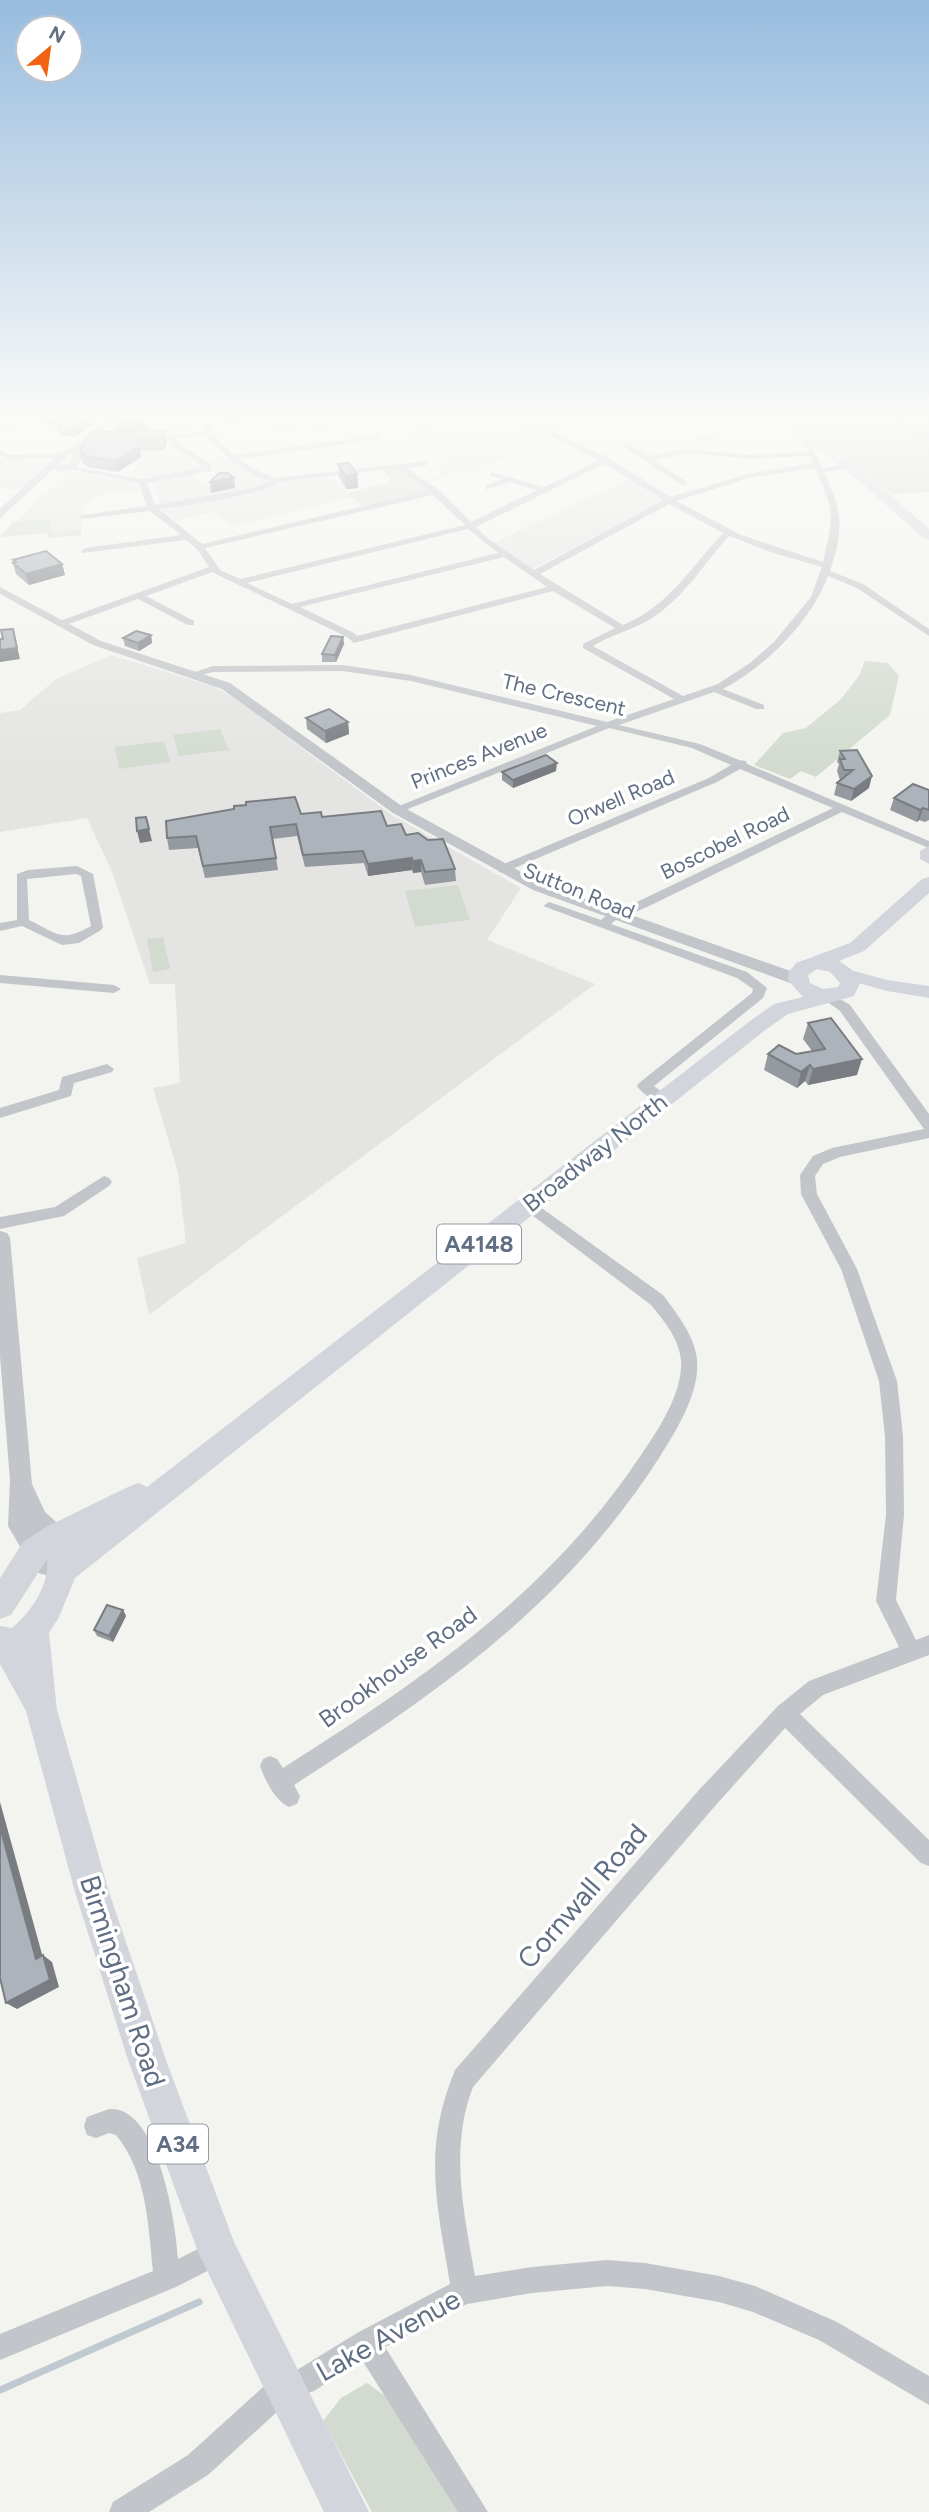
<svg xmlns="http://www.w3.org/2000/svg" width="929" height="2512" viewBox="0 0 929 2512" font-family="Figtree,sans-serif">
	<rect width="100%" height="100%" fill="#f3f4ef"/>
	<!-- built -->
	<g fill="#e4e4e3">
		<polygon points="411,417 416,417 427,428 481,428 505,437 530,426 554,437 466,474 458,471 427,483 423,481 443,474 436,471 438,468 452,461 424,439 403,435 417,425"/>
		<polygon points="167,439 165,450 178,449 205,467 157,477 130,474 137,469 132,460 114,472 97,469 117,440"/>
		<polygon points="227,456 271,483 332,475 350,497 232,526 213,512 175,521 161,508 153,482 193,474 205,486 231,481 206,461"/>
		<polygon points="0,457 4,458 52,461 23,491 0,489"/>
		<polygon points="69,471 136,482 139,490 104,492 85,506 81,516 81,535 48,538 47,533 0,537"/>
		<polygon points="629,479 667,500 533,569 493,543"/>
		<polygon points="111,655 215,687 234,698 392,815 521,888 487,940 595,984 149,1315 137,1258 186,1243 178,1172 153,1088 180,1083 175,984 150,984 112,872 87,818 0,832 0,713 20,710 56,679"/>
	</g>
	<!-- green -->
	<g fill="#d3dbd0">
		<path d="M 243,417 L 329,417 L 302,421 L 290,431 L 272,433 L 273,426 C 261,422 249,428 236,423 Z"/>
		<polygon points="788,417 929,417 929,492 892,494 850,460"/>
		<polygon points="397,467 433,492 365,508 346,493 391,482 383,469"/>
		<polygon points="51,519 50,531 59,533 81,530 81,535 48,538 47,533 0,537 13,522"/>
		<polygon points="865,661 888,663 899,676 890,715 816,777 801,771 790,779 754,765 783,733 806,728 840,700 859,676"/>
		<polygon points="220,729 229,750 179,756 173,735"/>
		<polygon points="164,741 170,762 119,769 115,747"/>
		<polygon points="458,885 470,920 415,927 405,891"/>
		<polygon points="163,937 170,969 153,972 147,939"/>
		<polygon points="367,2383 388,2398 461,2512 372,2512 323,2421 341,2398"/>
	</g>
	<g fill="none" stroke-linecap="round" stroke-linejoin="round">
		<!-- stream-far1 -->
		<polyline stroke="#c0c9d0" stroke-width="2.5" points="895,417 922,432 929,440"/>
		<!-- stream -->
		<polyline stroke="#c0c9d0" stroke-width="7" points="0,2390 199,2302"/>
		<!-- minor -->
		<g fill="#c2c5c9" fill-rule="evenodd">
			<polygon points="22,417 32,417 0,432 0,427"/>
			<path d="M 204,417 L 212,417 L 212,433 L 234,455 L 382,435 L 379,439 L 239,459 L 260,472 L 275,478 L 428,461 L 428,465 L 406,468 L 439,490 L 471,522 L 537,490 L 510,482 L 486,490 L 486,486 L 502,479 L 491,476 L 491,472 L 544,487 L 598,461 L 564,442 L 505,417 C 519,417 533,427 545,426 C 559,424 571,417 586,417 L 548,429 L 609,458 L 670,497 L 748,474 L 813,463 L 810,456 L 749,459 L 687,453 L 654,460 L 687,482 L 684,486 L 625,448 L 625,444 L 631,444 L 648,456 L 687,449 L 749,455 L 808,452 L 803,442 L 805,434 L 811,434 L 811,442 L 822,468 L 850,465 L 854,467 L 824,472 C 842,512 845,527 830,571 L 863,584 L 929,629 L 929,636 L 857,588 L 828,576 C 810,623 767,665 723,689 L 764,705 L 764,709 L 756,709 L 714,692 L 619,725 L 700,744 L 739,760 L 746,761 L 747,764 L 929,841 L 929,848 L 842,812 L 645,908 L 617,919 L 611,924 L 747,972 L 767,988 L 763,998 L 654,1086 L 671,1099 L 664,1104 C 655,1101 642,1094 637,1086 L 639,1083 L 752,993 L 753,989 L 737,978 L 543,906 L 549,902 L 601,920 L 609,913 L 637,902 L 833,808 L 740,769 L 717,782 L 503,873 L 499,872 L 499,866 L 709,778 L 731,765 L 692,748 L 609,728 L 398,813 L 394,812 L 394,808 L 597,726 L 411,681 L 342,671 L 213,672 L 191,678 L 186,675 L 213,666 L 342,665 L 411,675 L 607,722 L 674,699 L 583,648 L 583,644 L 615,628 L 553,591 L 354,643 L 347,637 L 212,572 L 146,596 L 194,621 L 194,625 L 188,625 L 138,599 L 63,626 L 57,626 L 57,622 L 209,567 L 197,549 L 186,540 L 82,553 L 81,551 L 85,548 L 181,535 L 150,511 L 81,519 L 81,515 L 84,515 L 147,506 L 139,483 L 65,468 L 69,466 L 142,479 L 204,467 L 171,445 L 169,438 L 145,439 L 141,437 L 204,432 ZM 206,436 C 224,455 244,474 270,481 L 253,488 L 155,505 L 147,483 L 212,471 L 210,463 L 177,442 L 176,438 ZM 604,464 L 664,500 L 534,570 L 487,538 L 476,527 ZM 397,468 L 428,491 L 202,544 L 159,509 C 180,506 267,495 277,482 ZM 815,468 C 835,514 834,514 823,562 L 741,535 L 676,501 L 749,478 ZM 433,495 L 465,525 L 240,579 L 220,570 L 205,548 ZM 669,504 L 723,533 C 691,567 668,607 623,625 L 540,574 ZM 468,529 L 498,553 L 292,604 L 247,583 ZM 729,536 L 773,553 L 822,567 L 811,597 L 774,642 L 750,663 L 718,684 L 683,696 L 593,646 C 614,633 635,630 655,616 C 686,595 705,562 729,536 ZM 504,557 L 547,587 L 357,636 L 354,633 L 300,607 Z"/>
			<polygon points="328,417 357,417 333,421 320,432 314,432 314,428"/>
			<polygon points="109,418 189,425 193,427 189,429 106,422"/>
			<polygon points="716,434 719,438 701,441 697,439"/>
			<polygon points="0,450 10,455 62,454 66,456 62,458 9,459 0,455"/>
			<path d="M 77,866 L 93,874 L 103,927 L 101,930 L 79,943 L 62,945 L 22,926 L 0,931 L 0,923 L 17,920 L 17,874 L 28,870 ZM 76,874 L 81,876 L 91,926 C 61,943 58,934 29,920 L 27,879 Z"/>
			<polygon points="0,975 114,985 121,989 114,993 0,983"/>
			<path d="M 830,993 L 850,1005 L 929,1114 L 929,1138 L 840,1157 L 823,1164 L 815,1176 L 817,1194 L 857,1269 L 897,1381 L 903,1436 L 904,1515 L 896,1600 L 916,1640 L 929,1635 L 929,1655 L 823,1695 L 800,1714 L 929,1840 L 929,1866 L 921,1863 L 785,1728 L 715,1806 L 473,2087 C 449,2149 464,2213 475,2276 L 532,2267 L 607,2260 L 645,2263 L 719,2276 L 755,2286 L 837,2322 L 929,2376 L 929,2405 L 819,2340 L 753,2312 L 719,2302 L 645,2289 L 607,2286 L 532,2293 L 467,2304 L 385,2347 L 488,2512 L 458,2512 L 362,2360 L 314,2391 L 291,2399 L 208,2475 L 149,2512 L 109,2512 L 113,2502 L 188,2455 L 273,2378 L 297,2370 L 357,2333 L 450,2284 C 437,2203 422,2150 455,2070 L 699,1790 L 778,1706 L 809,1681 L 899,1647 L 876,1601 L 886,1515 L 885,1436 L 879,1381 L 841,1269 L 801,1194 L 800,1175 L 813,1156 L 832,1148 L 924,1129 L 840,1011 L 825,1000 L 825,994 Z"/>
			<polygon points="107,1064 114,1069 112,1072 74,1083 71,1096 0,1118 0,1108 59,1090 62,1077"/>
			<polygon points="104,1176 109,1178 112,1182 109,1186 64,1216 0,1229 0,1217 55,1207"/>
			<path d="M 529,1199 L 663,1295 C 677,1314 695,1336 697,1360 C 700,1393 676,1431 659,1458 C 563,1607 440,1691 294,1785 L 300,1796 L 297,1804 L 289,1807 C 275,1801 265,1780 260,1766 L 263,1759 L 270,1756 L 277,1759 L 283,1768 C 422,1680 551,1592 643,1452 C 660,1427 683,1392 681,1360 C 679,1338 664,1321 651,1305 L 524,1209 L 521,1205 L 524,1201 Z"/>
			<path d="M 109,2109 C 158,2105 176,2223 178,2259 L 218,2239 L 227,2243 L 231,2252 L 227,2261 L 176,2287 L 0,2360 L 0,2334 L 153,2271 C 148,2224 147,2173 116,2135 L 109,2133 L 96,2138 L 87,2135 L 84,2126 L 87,2117 Z"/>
		</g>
		<!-- tertiary -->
		<g fill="#c2c5c9" fill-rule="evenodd">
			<path d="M 107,417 L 116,417 L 86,447 L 77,468 L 61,472 L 53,470 L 0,518 L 0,509 L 59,454 L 84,438 ZM 73,452 L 70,464 L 58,465 Z"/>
			<polygon points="0,587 101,641 230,683 403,807 543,884 802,975 804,979 802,983 790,983 533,890 393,813 222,689 93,645 0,594"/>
			<polygon points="0,1231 7,1233 10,1238 32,1484 45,1512 64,1529 67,1536 64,1543 56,1546 36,1533 50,1555 71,1561 75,1569 71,1577 63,1580 35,1572 8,1526 10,1480 0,1356"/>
		</g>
		<!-- secondary -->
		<polygon fill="#d2d6dc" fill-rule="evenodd" points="847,969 887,980 929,986 929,998 887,991 841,978 838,974 841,970"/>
		<!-- trunk -->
		<g fill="#d2d6dc" fill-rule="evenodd">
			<polygon points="776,417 789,417 870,477 929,529 929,540 924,539 862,483"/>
			<polygon points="929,846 929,864 920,859 920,851"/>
			<path d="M 929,877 L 929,893 L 864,951 L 839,961 L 851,969 L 860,983 L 854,996 L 788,1014 L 764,1031 L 75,1578 L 59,1617 L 49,1633 L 57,1710 L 109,1892 L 166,2060 L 234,2242 L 369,2512 L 324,2512 L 198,2252 L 128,2060 L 75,1892 L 26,1711 L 0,1664 L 0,1626 L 12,1628 C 31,1612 50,1585 47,1559 L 11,1615 L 0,1619 L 0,1578 L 23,1542 L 46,1527 L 128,1487 L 138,1483 L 147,1487 L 750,1021 L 774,1004 L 803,997 L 788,980 L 788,973 L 796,963 L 850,943 L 922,879 ZM 817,969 L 830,972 L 840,983 L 838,987 L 823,989 L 810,983 L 808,975 Z"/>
		</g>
	</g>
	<!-- wall -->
	<g fill="#959aa0">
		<polygon points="42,417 97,417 98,420 75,437 59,435 57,426 44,424"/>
		<polygon points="219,417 240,417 234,423 220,421"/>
		<polygon points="148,425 149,431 165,430 167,441 165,450 140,451 141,457 118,472 88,467 82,463 80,452 116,431 115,426"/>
		<polygon points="338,464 357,474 358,488 346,489 339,477"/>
		<polygon points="13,560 62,564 65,575 29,585 16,574 13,563 14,562"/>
		<polygon points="151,635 152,643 139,651 125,646 123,638"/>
		<polygon points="343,637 344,644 336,662 322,662 322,654"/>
		<polygon points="306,718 348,722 349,734 326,743 307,729"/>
		<polygon points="840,751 869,788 851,801 834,795 837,783 840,780 837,771 839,764 837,762"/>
		<polygon points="556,771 513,788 502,780 502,772"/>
		<polygon points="929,790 929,820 925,822 919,820 917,822 890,810 894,798"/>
		<polygon points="301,814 387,826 406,835 455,869 456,881 425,885 421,872 413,873 412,870 368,876 364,863 305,867 297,836 273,839 278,870 205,878 198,848 169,850 167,838"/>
		<polygon points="808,1023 857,1075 808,1085 805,1081 797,1088 764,1070 768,1054 796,1054 812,1051 803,1039"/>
		<polygon points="123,1610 126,1616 113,1642 97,1636 94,1630"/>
	</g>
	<!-- shaded-wall -->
	<g fill="#797d82">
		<polygon points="87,417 97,417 98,420 75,437 73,428"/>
		<polygon points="233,417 240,417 234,423"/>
		<polygon points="165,430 167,441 165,450 163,439"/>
		<polygon points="139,446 141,457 118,472 116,461"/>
		<polygon points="357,474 358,488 346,489 345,476"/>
		<polygon points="234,478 235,488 211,493 210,482"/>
		<polygon points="62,564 65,575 29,585 26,574"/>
		<polygon points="13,629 20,659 0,662 0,650"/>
		<polygon points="151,635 152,643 139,651 138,643"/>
		<polygon points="343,637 344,644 336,662 335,655"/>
		<polygon points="348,722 349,734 326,743 325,731"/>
		<polygon points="557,763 556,771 513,788 513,780"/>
		<polygon points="872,776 869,788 851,801 854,789"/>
		<polygon points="923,808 919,820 917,822 920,810"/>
		<polygon points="149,829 152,841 140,843 137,831"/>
		<polygon points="412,858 412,870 368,876 368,864"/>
		<polygon points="421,860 421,872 413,873 412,861"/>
		<polygon points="862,1059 857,1075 808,1085 813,1069"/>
		<polygon points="810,1065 805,1081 797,1088 801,1072"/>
		<polygon points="123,1610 126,1616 113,1642 109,1636"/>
		<polygon points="0,1802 45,1965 36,1959 0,1827"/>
		<polygon points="43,1955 52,1962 59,1987 17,2009 6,2003"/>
	</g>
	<!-- building -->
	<g fill="#adb3ba" stroke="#797d82" stroke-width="2">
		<polygon points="54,417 87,417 73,428 57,426 68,419"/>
		<polygon points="119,422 148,425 115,426"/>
		<polygon points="165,430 163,439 136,441 139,446 116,461 86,456 80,452 86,438 92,432"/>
		<polygon points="349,463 357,474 345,476 338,464"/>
		<polygon points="219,473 228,473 234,478 210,482"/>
		<polygon points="46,551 62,564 26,574 13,563 16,562 13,560"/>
		<polygon points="13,629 17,648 0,650 0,639 3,639 1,630"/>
		<polygon points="136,631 151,635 138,643 123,638"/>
		<polygon points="331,636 343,637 335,655 322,654"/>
		<polygon points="329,709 348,722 325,731 306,718"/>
		<polygon points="857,750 872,776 854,789 837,783 853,770 844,770 840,759 845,759 840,751"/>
		<polygon points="546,755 557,763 513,780 502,772"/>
		<polygon points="913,784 929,790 929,810 923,808 920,810 894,798"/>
		<polygon points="295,797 301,814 321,812 322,817 381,811 387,826 401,824 406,835 418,833 428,840 443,839 455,869 425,872 421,860 412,861 412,858 368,864 363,851 303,855 296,824 270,827 276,858 203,866 196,836 167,838 166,821 234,809 234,806 246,805 246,802"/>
		<polygon points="146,817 149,829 137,831 136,818"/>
		<polygon points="831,1018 862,1059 813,1069 810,1065 801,1072 768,1054 779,1045 796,1054 825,1049 808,1023"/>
		<polygon points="107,1605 123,1610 109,1636 94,1630"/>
		<polygon points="0,1827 36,1959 43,1955 50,1980 6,2003 0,1978"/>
	</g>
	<!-- sky -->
	<linearGradient id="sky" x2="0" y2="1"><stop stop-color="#98bcde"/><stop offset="0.54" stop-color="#fafaf8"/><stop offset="1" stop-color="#fafaf8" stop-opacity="0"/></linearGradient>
	<rect width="929" height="769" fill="url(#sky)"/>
	<g text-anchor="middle" stroke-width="7" stroke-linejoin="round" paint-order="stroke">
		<!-- far-street labels -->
		<g font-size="21" fill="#606f83" stroke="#fff">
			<text transform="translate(564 695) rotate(13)" y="7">The Crescent</text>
			<text transform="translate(479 756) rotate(-22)" y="7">Princes Avenue</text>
			<text transform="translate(621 798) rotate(-23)" y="7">Orwell Road</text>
			<text transform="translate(725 843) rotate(-26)" y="7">Boscobel Road</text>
			<text transform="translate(579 891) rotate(22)" y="7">Sutton Road</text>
		</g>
		<!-- shield labels -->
		<g fill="#fff" stroke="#909aa8" stroke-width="2">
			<rect x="437" y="1224.5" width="84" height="39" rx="5"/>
			<rect x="148" y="2124.5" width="60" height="39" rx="5"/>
		</g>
		<g font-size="23" font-weight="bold" fill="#606f83">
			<text x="479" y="1252">A4148</text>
			<text x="178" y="2152">A34</text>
		</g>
		<!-- street labels -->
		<g font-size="24" fill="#606f83" stroke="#fff">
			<text transform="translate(595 1153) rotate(-38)" y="8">Broadway North</text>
			<text transform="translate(398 1667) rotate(-36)" y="8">Brookhouse Road</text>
		</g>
		<!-- near-street labels -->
		<g font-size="28" fill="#606f83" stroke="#fff">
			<text transform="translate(582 1896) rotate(-49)" y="10">Cornwall Road</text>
			<text transform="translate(123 1981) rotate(72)" y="10">Birmingham Road</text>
			<text transform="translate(388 2335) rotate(-29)" y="10">Lake Avenue</text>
		</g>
	</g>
	<!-- north arrow -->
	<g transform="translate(49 49) rotate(29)"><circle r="33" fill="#ffffff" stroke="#bfc5cd" stroke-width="2"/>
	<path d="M0-5L12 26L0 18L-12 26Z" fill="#f16212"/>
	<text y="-10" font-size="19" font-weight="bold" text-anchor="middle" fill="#606f83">N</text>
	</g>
</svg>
